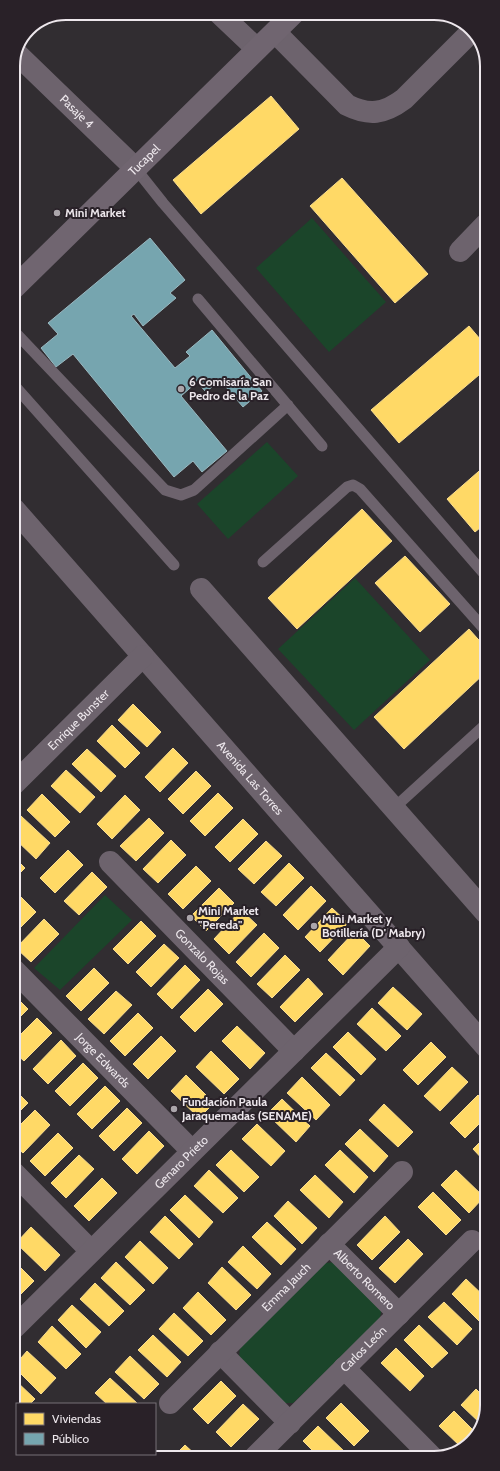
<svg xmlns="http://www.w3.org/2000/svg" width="500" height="1471" font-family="Cabin,sans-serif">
	<rect width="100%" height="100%" fill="#312d31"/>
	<path fill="#1b452a" d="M 312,218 L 386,302 L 329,352 L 256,268 Z
		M 267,442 L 298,476 L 228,539 L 197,504 Z
		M 355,578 L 430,660 L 354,730 L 278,649 Z
		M 105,895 L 132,920 L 60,990 L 34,968 Z
		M 338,1262 L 382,1309 L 379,1321 L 293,1403 L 280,1403 L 239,1360 L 240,1345 L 325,1263 Z"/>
	<path fill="#ffd966" stroke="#fadd8e" d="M 271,96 L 299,129 L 201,214 L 173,180 Z
		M 342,178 L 428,274 L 395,303 L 310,206 Z
		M 469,326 L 486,346 L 486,369 L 399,443 L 371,410 Z
		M 486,465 L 486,523 L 475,532 L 447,499 Z
		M 362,509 L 392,541 L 297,629 L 268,598 Z
		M 405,556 L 450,604 L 420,632 L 375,583 Z
		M 469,629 L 486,648 L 486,672 L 404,749 L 374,717 Z
		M 133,704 L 161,732 L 147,747 L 118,720 Z
		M 112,725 L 140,753 L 125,768 L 97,741 Z
		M 173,748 L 188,763 L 160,792 L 145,777 Z
		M 87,749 L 116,776 L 101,792 L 72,764 Z
		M 66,770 L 95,797 L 80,813 L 51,786 Z
		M 196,771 L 211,786 L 183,814 L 168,799 Z
		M 218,793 L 233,808 L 205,836 L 190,821 Z
		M 42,794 L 70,822 L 55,837 L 27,810 Z
		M 125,795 L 140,810 L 112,839 L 97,824 Z
		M 21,816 L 50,843 L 36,859 L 14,838 L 14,823 Z
		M 149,818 L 164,833 L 136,861 L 120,846 Z
		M 243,819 L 258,834 L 230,862 L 215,847 Z
		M 171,840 L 186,855 L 158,883 L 143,869 Z
		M 266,841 L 282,856 L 254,884 L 238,869 Z
		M 68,850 L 83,865 L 55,893 L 40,878 Z
		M 14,857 L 25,868 L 14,879 Z
		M 289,863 L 304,878 L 276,906 L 261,892 Z
		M 196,866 L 211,881 L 183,909 L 168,894 Z
		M 92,872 L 107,887 L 79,915 L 64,901 Z
		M 311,886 L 326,901 L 298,930 L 283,915 Z
		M 219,888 L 234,903 L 206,931 L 191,916 Z
		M 21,897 L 36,912 L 14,934 L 14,904 Z
		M 332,908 L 348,923 L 320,952 L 305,937 Z
		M 241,910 L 257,925 L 229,954 L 214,939 Z
		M 44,919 L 59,934 L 31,962 L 16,948 Z
		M 141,921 L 156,936 L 128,964 L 113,949 Z
		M 355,931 L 370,946 L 343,975 L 328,960 Z
		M 264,933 L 279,948 L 251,977 L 236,962 Z
		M 164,944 L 179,958 L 151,987 L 136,972 Z
		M 285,955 L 300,970 L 272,998 L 257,984 Z
		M 185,965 L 200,980 L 172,1009 L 157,994 Z
		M 94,968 L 109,983 L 81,1011 L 66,996 Z
		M 308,978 L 323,994 L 295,1022 L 280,1007 Z
		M 393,987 L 422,1014 L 407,1030 L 378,1003 Z
		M 208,989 L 223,1004 L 195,1032 L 180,1017 Z
		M 116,991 L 132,1005 L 104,1034 L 88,1019 Z
		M 14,995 L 28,1009 L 14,1023 Z
		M 372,1008 L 401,1036 L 386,1051 L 357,1024 Z
		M 138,1013 L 153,1028 L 125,1056 L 110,1041 Z
		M 37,1018 L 52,1033 L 24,1061 L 14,1052 L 14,1041 Z
		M 237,1026 L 265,1053 L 250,1069 L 222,1041 Z
		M 348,1032 L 376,1059 L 361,1075 L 333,1047 Z
		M 161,1036 L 176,1051 L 148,1079 L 133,1064 Z
		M 61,1040 L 76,1056 L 48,1084 L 33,1069 Z
		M 431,1042 L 446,1057 L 418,1085 L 403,1070 Z
		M 211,1051 L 239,1079 L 224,1094 L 196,1067 Z
		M 326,1053 L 355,1080 L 340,1096 L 311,1068 Z
		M 83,1063 L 98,1078 L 70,1106 L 55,1091 Z
		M 452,1067 L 468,1082 L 440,1111 L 424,1096 Z
		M 186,1075 L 214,1103 L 199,1118 L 171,1091 Z
		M 302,1077 L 330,1105 L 316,1120 L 287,1093 Z
		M 105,1086 L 120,1101 L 92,1129 L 77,1114 Z
		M 14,1089 L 28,1103 L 14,1117 Z
		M 478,1095 L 487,1103 L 487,1116 L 465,1138 L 450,1123 Z
		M 282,1099 L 310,1126 L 296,1142 L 267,1114 Z
		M 384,1104 L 413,1132 L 398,1147 L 369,1120 Z
		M 127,1108 L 142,1123 L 114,1151 L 99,1136 Z
		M 35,1110 L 50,1125 L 23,1153 L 14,1145 L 14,1131 Z
		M 257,1124 L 285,1151 L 271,1166 L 242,1139 Z
		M 360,1129 L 388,1156 L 374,1172 L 345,1144 Z
		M 149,1131 L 164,1146 L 137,1174 L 122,1159 Z
		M 58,1133 L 73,1148 L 45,1176 L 30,1161 Z
		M 487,1135 L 487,1164 L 473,1149 Z
		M 231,1150 L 259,1177 L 244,1192 L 216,1165 Z
		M 340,1150 L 368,1177 L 354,1193 L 325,1165 Z
		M 79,1155 L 94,1169 L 66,1198 L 51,1183 Z
		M 209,1170 L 238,1198 L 223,1213 L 194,1186 Z
		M 456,1170 L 484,1197 L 469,1213 L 441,1185 Z
		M 315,1175 L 343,1202 L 329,1218 L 300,1190 Z
		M 102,1178 L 117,1193 L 89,1221 L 74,1206 Z
		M 433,1192 L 461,1220 L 446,1235 L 418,1207 Z
		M 185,1195 L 213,1222 L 199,1238 L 170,1210 Z
		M 288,1201 L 317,1228 L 302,1244 L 274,1216 Z
		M 165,1216 L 193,1244 L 179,1259 L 150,1232 Z
		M 385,1216 L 400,1232 L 372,1260 L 357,1245 Z
		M 267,1222 L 296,1249 L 281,1265 L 252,1237 Z
		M 31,1227 L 60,1255 L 45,1271 L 16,1243 Z
		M 408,1239 L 423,1254 L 395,1283 L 379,1268 Z
		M 140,1241 L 168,1268 L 153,1284 L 125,1257 Z
		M 243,1246 L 271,1274 L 257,1289 L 228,1262 Z
		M 15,1262 L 34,1281 L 19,1296 L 15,1292 Z
		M 116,1262 L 145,1290 L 130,1305 L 101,1278 Z
		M 222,1267 L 251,1295 L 236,1310 L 208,1283 Z
		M 466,1279 L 487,1299 L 487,1315 L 480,1322 L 452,1294 Z
		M 95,1283 L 124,1311 L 109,1326 L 80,1299 Z
		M 198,1292 L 226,1320 L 211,1335 L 183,1308 Z
		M 444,1302 L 472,1329 L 457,1345 L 428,1317 Z
		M 72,1305 L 101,1332 L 86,1348 L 58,1320 Z
		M 174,1313 L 203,1341 L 188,1356 L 159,1329 Z
		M 419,1325 L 448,1353 L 432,1368 L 404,1340 Z
		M 52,1326 L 81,1354 L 66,1369 L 38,1342 Z
		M 153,1335 L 181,1362 L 167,1377 L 138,1350 Z
		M 396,1348 L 424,1376 L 410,1391 L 381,1363 Z
		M 27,1351 L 56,1378 L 41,1394 L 15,1368 L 15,1365 Z
		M 130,1356 L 159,1384 L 144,1399 L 115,1372 Z
		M 110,1378 L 138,1404 L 107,1404 L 95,1393 Z
		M 15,1380 L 35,1399 L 30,1404 L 17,1404 L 17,1412 L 15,1410 Z
		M 221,1381 L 236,1396 L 208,1424 L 193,1409 Z
		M 476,1389 L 487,1400 L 487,1405 L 481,1424 L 461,1405 Z
		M 341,1403 L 369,1431 L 354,1446 L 326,1418 Z
		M 243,1404 L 259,1419 L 231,1447 L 216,1432 Z
		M 454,1411 L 477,1434 L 476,1437 L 461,1447 L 439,1426 Z
		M 318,1426 L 346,1453 L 343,1457 L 319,1457 L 303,1441 Z
		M 185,1445 L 198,1457 L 173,1457 Z
		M 65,1454 L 89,1454 L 86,1458 L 69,1458 Z"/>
	<path fill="#76a5af" stroke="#9ab9c1" d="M 150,238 L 185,280 L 170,293 L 176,298 L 143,326 L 134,314 L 131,316 L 175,368 L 190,356 L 186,352 L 212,330 L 262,391 L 243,407 L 220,380 L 206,392 L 197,382 L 181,396 L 227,451 L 202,472 L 193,461 L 174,477 L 73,354 L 56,367 L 41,348 L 58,334 L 48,323 Z"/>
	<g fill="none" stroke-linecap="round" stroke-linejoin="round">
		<path stroke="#6d636d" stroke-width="11" d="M 136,169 L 163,203 L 486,576
			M 198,299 L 322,446
			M 13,330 L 165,490 L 181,495 L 194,490 L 288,405
			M 13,384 L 174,565
			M 263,562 L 347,487 L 353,485 L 360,489 L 486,631
			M 394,808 L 486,724"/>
		<g stroke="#6d636d" stroke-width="22">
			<path d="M 219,13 L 257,49"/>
			<path d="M 275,32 L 347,105 C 369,116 384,114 404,99 L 472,31"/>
			<path id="s1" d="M 17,54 L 136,169"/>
			<path d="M 460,251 L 485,225"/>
			<path id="s2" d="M 14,509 L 487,1048"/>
			<path d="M 201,589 L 486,913"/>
			<path id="s3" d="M 14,784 L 143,656"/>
			<path id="s4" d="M 110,862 L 294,1051"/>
			<path id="s5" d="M 14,970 L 192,1151"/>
			<path d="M 14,1173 L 91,1251"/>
			<path id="s6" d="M 329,1244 L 399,1314"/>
			<path id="s7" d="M 15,1327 L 399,947"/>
			<path d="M 220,1352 L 290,1423"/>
			<path d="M 344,1368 L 431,1456"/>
			<path id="s8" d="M 170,1403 L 402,1172"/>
			<path id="s9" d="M 255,1457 L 472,1241"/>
		</g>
		<path stroke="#706570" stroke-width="22" id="s10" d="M 13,289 L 294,13"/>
	</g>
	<g fill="#aba6ab" stroke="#292128" stroke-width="1.5">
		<circle cx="57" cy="213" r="4"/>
		<circle cx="181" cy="389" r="4"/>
		<circle cx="190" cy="918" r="4"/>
		<circle cx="314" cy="926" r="4"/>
		<circle cx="174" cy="1109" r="4"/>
	</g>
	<g text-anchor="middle" stroke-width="4" stroke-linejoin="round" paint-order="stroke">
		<g font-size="12" fill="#ede7ec" stroke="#292128">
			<text dy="4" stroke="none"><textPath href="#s1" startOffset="83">Pasaje 4</textPath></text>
			<text dy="4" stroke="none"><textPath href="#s10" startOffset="184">Tucapel</textPath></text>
			<text dy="4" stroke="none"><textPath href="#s3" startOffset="91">Enrique Bunster</textPath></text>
			<text dy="4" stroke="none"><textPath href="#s2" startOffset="358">Avenida Las Torres</textPath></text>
			<text dy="4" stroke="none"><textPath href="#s4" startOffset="132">Gonzalo Rojas</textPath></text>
			<text dy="4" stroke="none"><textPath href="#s5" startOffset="127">Jorge Edwards</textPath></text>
			<text dy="4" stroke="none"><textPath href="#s7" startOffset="234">Genaro Prieto</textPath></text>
			<text dy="4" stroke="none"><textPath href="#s6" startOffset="50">Alberto Romero</textPath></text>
			<text dy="4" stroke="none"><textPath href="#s8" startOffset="164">Emma Jauch</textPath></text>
			<text dy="4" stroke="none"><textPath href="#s9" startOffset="153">Carlos León</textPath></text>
		</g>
		<g font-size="12" font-weight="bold" fill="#ede7ec" stroke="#292128" text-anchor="start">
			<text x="65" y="217">Mini Market</text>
			<text x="189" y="386">6 Comisaría San<tspan x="189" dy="14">Pedro de la Paz</tspan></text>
			<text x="198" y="915">Mini Market<tspan x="198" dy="14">"Pereda"</tspan></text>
			<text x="322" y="923">Mini Market y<tspan x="322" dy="14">Botillería (D' Mabry)</tspan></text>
			<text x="182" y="1106">Fundación Paula<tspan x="182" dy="14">Jaraquemadas (SENAME)</tspan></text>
		</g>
	</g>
	<path d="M0 0H500V1471H0ZM66 20H434A46 46 0 0 1 480 66V1405A46 46 0 0 1 434 1451H66A46 46 0 0 1 20 1405V66A46 46 0 0 1 66 20Z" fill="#292128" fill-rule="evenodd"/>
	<path fill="none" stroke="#ede7ec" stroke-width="2" d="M66 20H434A46 46 0 0 1 480 66V1405A46 46 0 0 1 434 1451H66A46 46 0 0 1 20 1405V66A46 46 0 0 1 66 20Z"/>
	<rect x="16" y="1403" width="140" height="52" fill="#292128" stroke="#777076"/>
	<rect x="24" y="1413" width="20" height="12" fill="#ffd966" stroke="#777076"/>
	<text x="52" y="1423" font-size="12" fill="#ede7ec">Viviendas</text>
	<rect x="24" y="1433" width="20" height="12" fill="#76a5af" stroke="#777076"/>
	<text x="52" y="1443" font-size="12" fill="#ede7ec">Público</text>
</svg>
